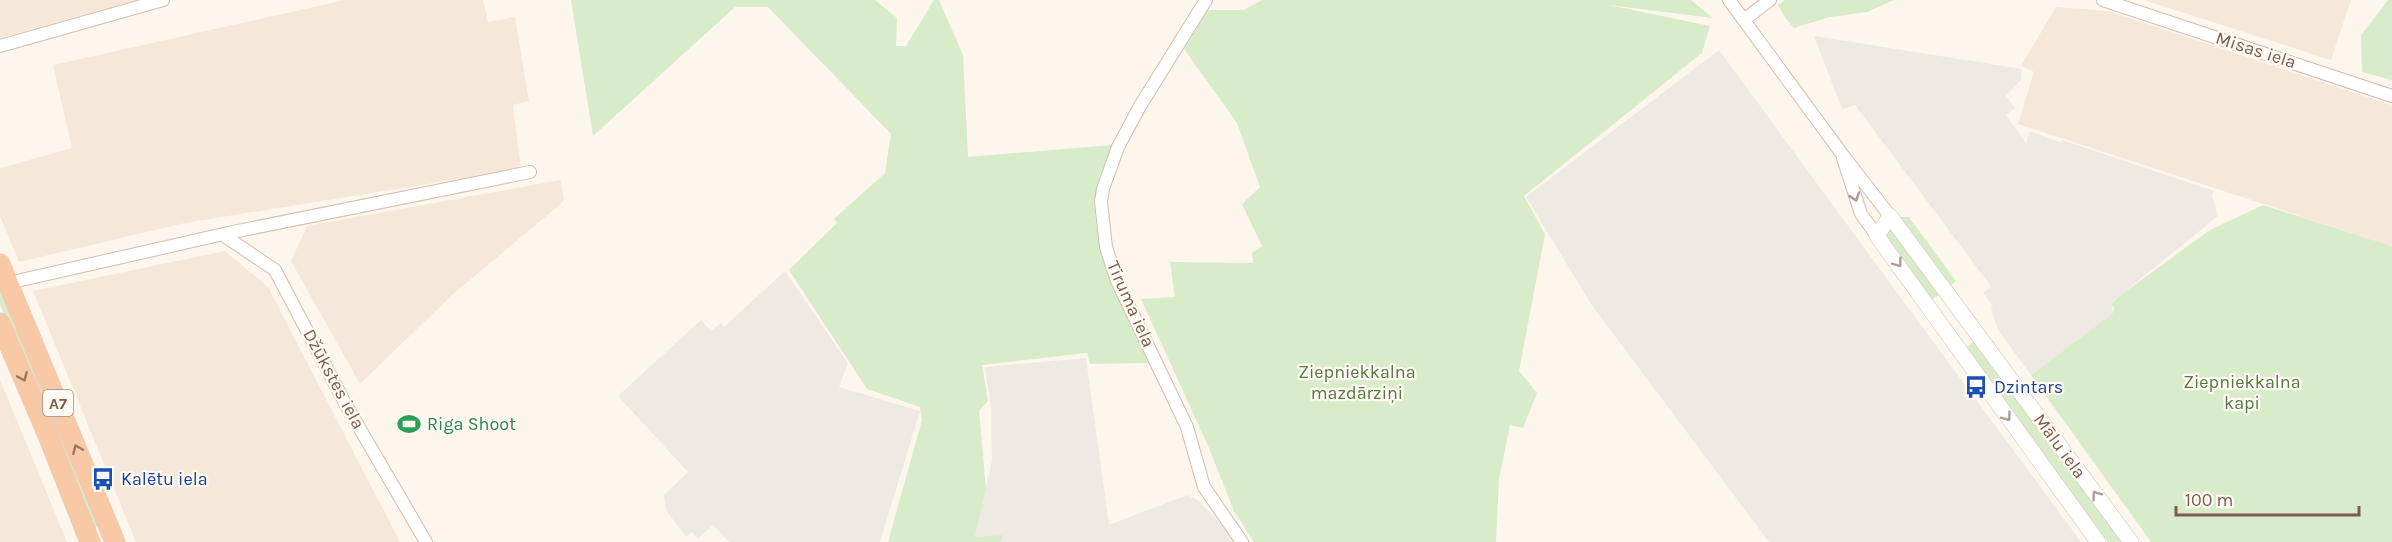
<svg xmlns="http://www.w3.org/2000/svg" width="2392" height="542" font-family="Karla,sans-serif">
	<rect width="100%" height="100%" fill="#fdf6ec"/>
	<path fill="#f5e8da" d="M 0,0 L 137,0 L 0,38 Z
		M 345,0 L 483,0 L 488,22 L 515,17 L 529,101 L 513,105 L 521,169 L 185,223 L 19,262 L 0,216 L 0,168 L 72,148 L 53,65 Z
		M 2144,0 L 2351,0 L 2331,60 Z
		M 2056,7 L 2108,11 L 2392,105 L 2392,246 L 2018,124 L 2034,72 L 2021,66 Z
		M 561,180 L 564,201 L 451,296 L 360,384 L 291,261 L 307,226 Z
		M 225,251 L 268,287 L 400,542 L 136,542 L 33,291 Z
		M 0,380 L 3,387 L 67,542 L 0,542 Z"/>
	<path fill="#efe9e4" d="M 1814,36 L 2022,69 L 2021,80 L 2006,96 L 2015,108 L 2006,115 L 2026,143 L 2030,131 L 2061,143 L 2062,140 L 2214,191 L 2212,196 L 2218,216 L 2111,303 L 2113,313 L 2031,375 L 1998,330 L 1991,308 L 1993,306 L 1983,293 L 1991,287 L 1990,285 L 1855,105 L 1842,109 Z
		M 1719,50 L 1912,313 L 2081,542 L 1769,542 L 1591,304 L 1526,197 Z
		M 785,271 L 848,363 L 839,387 L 920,411 L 880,542 L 729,542 L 713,525 L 698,539 L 692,532 L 686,537 L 666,510 L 664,495 L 688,472 L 618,396 L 701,320 L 711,331 L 721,323 L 724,327 Z
		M 1086,358 L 1109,525 L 1187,495 L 1198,500 L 1221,524 L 1233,542 L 1000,542 L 1002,536 L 975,537 L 992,460 L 991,408 L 985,367 Z"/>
	<path fill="#d8ecc9" d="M 571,0 L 875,0 L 897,18 L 896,46 L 906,46 L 934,0 L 939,0 L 963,55 L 968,157 L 1113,145 C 1107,160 1097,178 1096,193 C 1089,250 1127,314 1152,363 L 1090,364 L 1087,353 L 982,365 L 988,401 L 979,411 L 986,489 L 975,537 L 1003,535 L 1000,542 L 888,542 L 922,420 L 920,407 L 867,389 L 789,270 L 837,223 L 834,219 L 885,173 L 891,134 L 768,7 L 735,7 L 593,136 Z
		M 1262,0 L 1691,0 L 1713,18 L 1609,5 L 1710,26 L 1702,53 L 1524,196 L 1545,234 L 1519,371 L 1537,393 L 1523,428 L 1510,425 L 1499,479 L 1496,542 L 1254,542 L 1234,511 L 1209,448 L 1141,299 L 1175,297 L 1170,262 L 1253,263 L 1252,253 L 1262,246 L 1242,204 L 1260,187 L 1237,123 L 1184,49 L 1208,10 L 1244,10 Z
		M 1785,0 L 1894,0 L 1867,12 L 1830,17 L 1794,28 L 1786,19 L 1778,5 Z
		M 2388,0 L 2392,0 L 2392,80 L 2362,72 L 2361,35 Z
		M 2263,205 L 2392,246 L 2392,542 L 2151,542 L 2031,375 L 2113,313 L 2114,307 L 2111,304 L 2122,294 L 2210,230 Z
		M 1901,217 L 1909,217 L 1956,281 L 1950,286 L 1900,219 Z
		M 1888,230 L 1891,230 L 1940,294 L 1930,301 L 1886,240 Z
		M 0,284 L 99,526 L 92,529 L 0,305 Z
		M 1974,341 L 2122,542 L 2108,542 L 1966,348 Z"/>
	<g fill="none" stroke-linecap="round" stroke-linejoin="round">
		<g stroke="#d1beb0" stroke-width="14">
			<path id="minor" d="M 1206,0 L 1140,106 L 1118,147 L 1103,189 L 1101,202 L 1106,247 L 1117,281 L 1187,427 L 1204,487 L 1242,542
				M 1729,0 L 1842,154 L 1890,216
				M 2103,0 L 2392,96
				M 1745,19 L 1770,0
				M 0,46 L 163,0
				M 1843,158 L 1861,214 L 1877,236
				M 223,235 L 275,270 L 346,405 L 426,542
				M 8,283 L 228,233 L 530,172"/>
		</g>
		<g stroke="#d1beb0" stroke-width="16">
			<path id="tertiary" d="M 2098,542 L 1877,236 L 1890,216 L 2131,542"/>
		</g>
		<g stroke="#dad1cd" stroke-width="21">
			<path id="trunk" d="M 0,264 L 115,542
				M 0,323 L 47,433 L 90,542"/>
		</g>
		<use href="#minor" stroke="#fff" stroke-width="12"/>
		<use href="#tertiary" stroke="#fff" stroke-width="15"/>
		<use href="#trunk" stroke="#f9c8a4" stroke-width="20"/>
	</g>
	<defs><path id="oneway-chevron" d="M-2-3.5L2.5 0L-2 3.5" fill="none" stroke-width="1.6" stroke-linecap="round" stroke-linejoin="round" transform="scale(1.5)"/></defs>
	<g stroke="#af9d94">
		<use href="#oneway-chevron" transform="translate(1855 197) rotate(71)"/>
		<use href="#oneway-chevron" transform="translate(1898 263) rotate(54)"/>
		<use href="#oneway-chevron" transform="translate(2007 417) rotate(54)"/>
		<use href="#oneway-chevron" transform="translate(2096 495) rotate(-126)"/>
	</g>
	<g stroke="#9a7763">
		<use href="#oneway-chevron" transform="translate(23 377) rotate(67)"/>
		<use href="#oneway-chevron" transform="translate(77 449) rotate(-113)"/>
	</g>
	<defs>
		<g id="bus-bare" transform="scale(1.8)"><path d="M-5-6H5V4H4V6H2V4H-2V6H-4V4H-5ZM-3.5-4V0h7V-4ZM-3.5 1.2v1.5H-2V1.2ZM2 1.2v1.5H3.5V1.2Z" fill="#1a4fb4" stroke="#fffaf3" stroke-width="2.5" paint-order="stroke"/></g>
		<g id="stadium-bare" transform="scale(1.8)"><path d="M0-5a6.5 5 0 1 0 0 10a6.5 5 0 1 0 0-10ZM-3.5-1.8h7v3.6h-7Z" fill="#2e9e5b" stroke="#fffaf3" stroke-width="2.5" paint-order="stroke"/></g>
	</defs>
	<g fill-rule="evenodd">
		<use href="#bus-bare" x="1976" y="387"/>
		<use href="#stadium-bare" x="409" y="424"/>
		<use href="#bus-bare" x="103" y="479"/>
	</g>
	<g text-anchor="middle" stroke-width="4.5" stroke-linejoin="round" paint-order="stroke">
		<rect fill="#fffaf3" stroke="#a28b7f" stroke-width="1.5" x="43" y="390" width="30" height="26" rx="4.5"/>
		<g font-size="16" font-weight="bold" fill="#7a5c4d">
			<text x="58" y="409">A7</text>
		</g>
		<g font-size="18" fill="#7a5c4d" stroke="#fffaf3">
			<text transform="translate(2256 50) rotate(18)" y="6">Misas iela</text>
			<text transform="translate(1131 304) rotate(66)" y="6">Tīruma iela</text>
			<text transform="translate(334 379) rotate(62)" y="6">Džūkstes iela</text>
			<text transform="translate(2060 446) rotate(54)" y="6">Mālu iela</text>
		</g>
		<g font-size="18" fill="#537a41" stroke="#fffaf3">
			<text x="1357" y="378">Ziepniekkalna<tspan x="1357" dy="21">mazdārziņi</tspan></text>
			<text x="2242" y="388">Ziepniekkalna<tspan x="2242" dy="21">kapi</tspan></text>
		</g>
		<g font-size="18" fill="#164399" stroke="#fffaf3" text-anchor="start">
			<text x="1994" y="393">Dzintars</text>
			<text x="121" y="485">Kalētu iela</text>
		</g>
		<g font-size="18" fill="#27864d" stroke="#fffaf3" text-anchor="start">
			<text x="427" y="430">Riga Shoot</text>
		</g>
	</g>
	<path d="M2176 506v9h183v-9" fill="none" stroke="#7a5c4d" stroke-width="3"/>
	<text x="2185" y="506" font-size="18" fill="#7a5c4d" stroke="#fffaf3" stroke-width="4.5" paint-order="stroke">100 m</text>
</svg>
